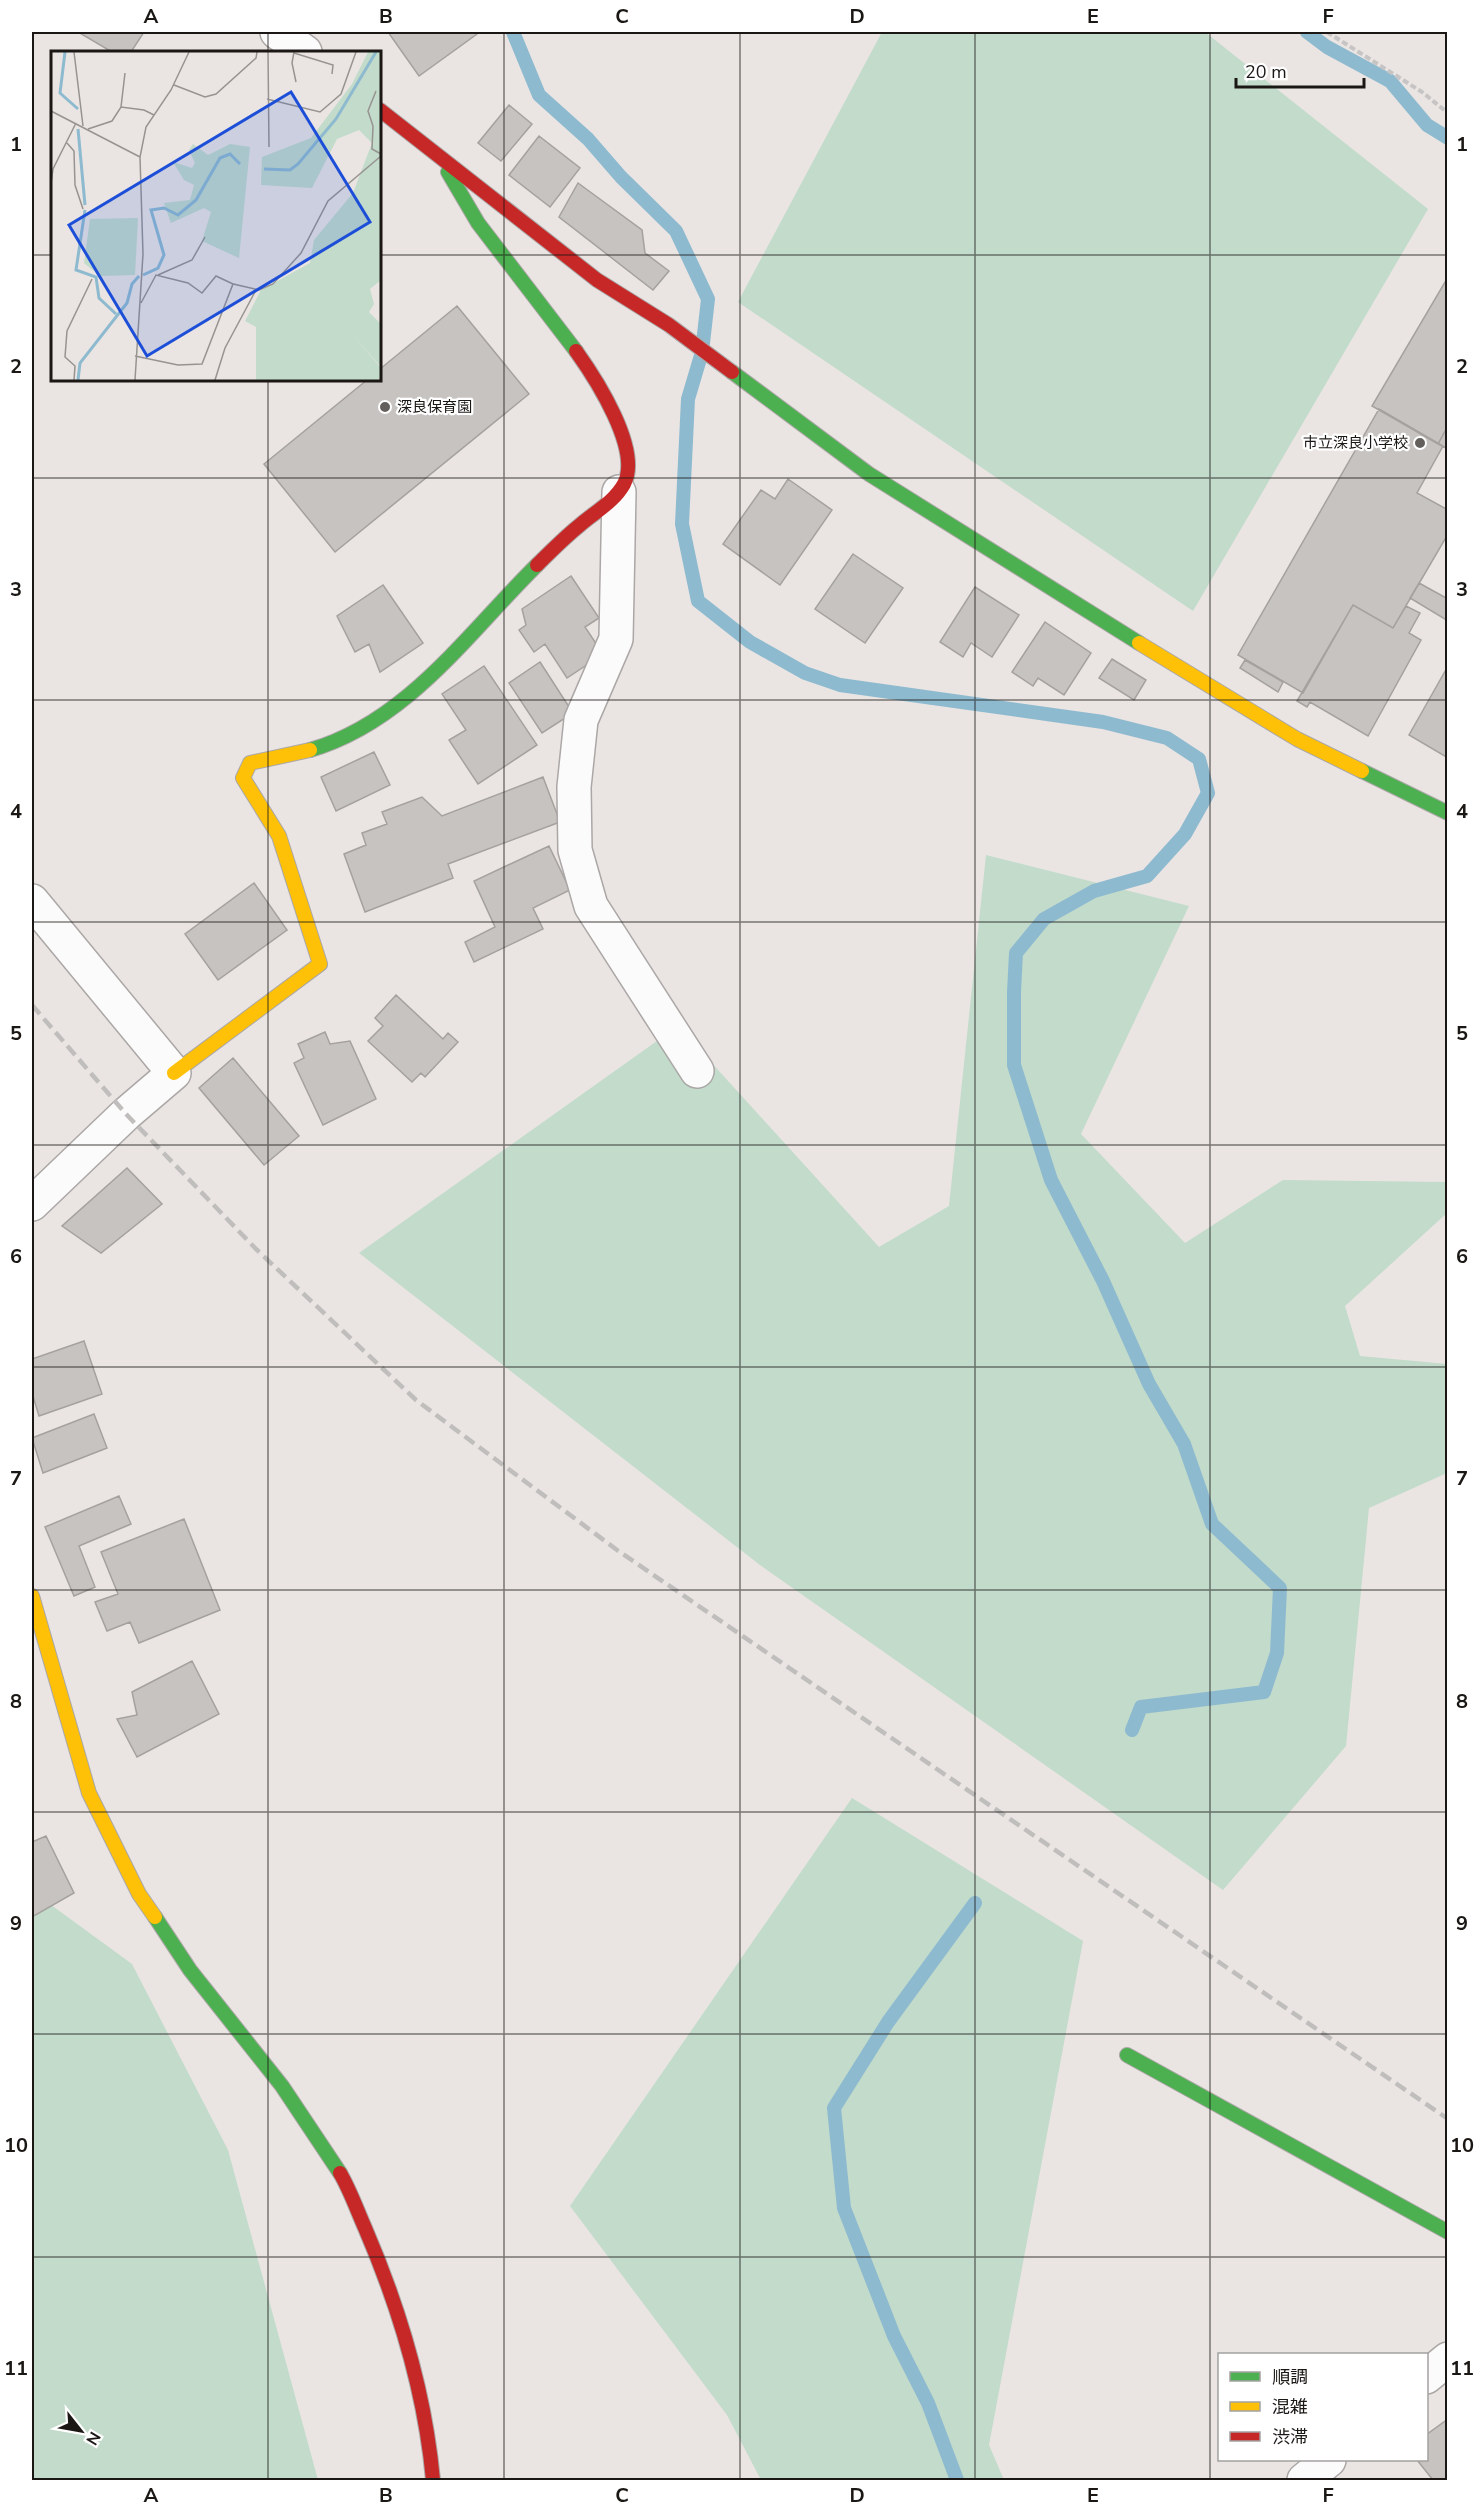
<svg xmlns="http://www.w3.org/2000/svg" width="1479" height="2512" font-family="'Nunito Sans','Noto Sans JP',sans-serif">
	<rect width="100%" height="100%" fill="#eae5e2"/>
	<path fill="#c2dbca" d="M 882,32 L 1205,32 L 1428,209 L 1193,611 L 738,302 Z
		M 986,855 L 1189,906 L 1081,1134 L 1185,1243 L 1283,1180 L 1447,1182 L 1447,1213 L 1345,1306 L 1360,1356 L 1447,1364 L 1447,1473 L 1369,1508 L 1346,1746 L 1223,1890 L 760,1565 L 359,1253 L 678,1026 L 879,1247 L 949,1206 Z
		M 852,1798 L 1083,1941 L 989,2445 L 1004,2480 L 761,2480 L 727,2415 L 570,2206 Z
		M 32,1891 L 132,1964 L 228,2150 L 318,2480 L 32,2480 Z"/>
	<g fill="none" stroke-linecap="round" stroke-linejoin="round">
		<path stroke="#8ebad0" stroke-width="14" d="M 513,32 L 539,95 L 588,139 L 621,177 L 676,231 L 708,299 L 702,352 L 688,399 L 682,524 L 698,601 L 750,642 L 805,673 L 840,685 L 1103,722 L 1167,738 L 1199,759 L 1208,793 L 1185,834 L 1147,876 L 1094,891 L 1044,919 L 1016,953 L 1014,992 L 1014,1065 L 1051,1180 L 1103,1281 L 1149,1384 L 1184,1444 L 1212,1524 L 1280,1588 L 1277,1653 L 1264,1692 L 1141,1707 L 1132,1730
			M 1307,32 L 1327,47 L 1390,81 L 1427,125 L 1448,138
			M 957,2480 L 928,2403 L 894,2336 L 844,2208 L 834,2108 L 888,2022 L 975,1903"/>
	</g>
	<path fill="#c7c3c1" stroke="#a4a19e" stroke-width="1.5" d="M 78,32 L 144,32 L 131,52 L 112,52 Z
		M 388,32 L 476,32 L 477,34 L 419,76 Z
		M 509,105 L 532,124 L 501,161 L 478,143 Z
		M 539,136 L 580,168 L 550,207 L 509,175 Z
		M 578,183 L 642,230 L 645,253 L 669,271 L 653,290 L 559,217 Z
		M 1448,277 L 1448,426 L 1438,444 L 1372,406 Z
		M 457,306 L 529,394 L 335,552 L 264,464 L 367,380 L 380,380 L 380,369 Z
		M 1379,409 L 1443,446 L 1417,493 L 1448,510 L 1448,534 L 1393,628 L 1353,605 L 1303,693 L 1238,655 Z
		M 1448,426 L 1448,449 L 1438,444 Z
		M 788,479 L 832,510 L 780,585 L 723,544 L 761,490 L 775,499 Z
		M 853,554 L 903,588 L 865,643 L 815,609 Z
		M 571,576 L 599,618 L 585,627 L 603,654 L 567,678 L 545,644 L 534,652 L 519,630 L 526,625 L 522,609 Z
		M 1419,583 L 1448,599 L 1448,621 L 1410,598 Z
		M 383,585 L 423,643 L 380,672 L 369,644 L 355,652 L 337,616 Z
		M 975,587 L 1019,615 L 992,657 L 971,643 L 963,657 L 940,642 Z
		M 1353,605 L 1393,628 L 1406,606 L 1420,613 L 1409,633 L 1421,640 L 1368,736 L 1310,702 L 1307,707 L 1297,701 Z
		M 1045,622 L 1091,653 L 1064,695 L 1038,678 L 1033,686 L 1012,672 Z
		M 1112,659 L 1146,680 L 1134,700 L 1099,678 Z
		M 1245,660 L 1283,682 L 1278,692 L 1240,668 Z
		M 540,662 L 573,713 L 542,733 L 509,683 Z
		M 484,666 L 537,745 L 478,784 L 449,740 L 466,730 L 442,694 Z
		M 1448,666 L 1448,758 L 1409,735 Z
		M 374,752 L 390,785 L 336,811 L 321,777 Z
		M 543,777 L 560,822 L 448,864 L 453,878 L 365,912 L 344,854 L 366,845 L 362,833 L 387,824 L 382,812 L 422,797 L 442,816 Z
		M 549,846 L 570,890 L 533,908 L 543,929 L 474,962 L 465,942 L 495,927 L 474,881 Z
		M 254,883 L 287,930 L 218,980 L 185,934 Z
		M 396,995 L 443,1039 L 448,1033 L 458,1042 L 425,1077 L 421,1073 L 412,1082 L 368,1041 L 383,1026 L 375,1018 Z
		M 325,1032 L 330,1044 L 350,1041 L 376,1099 L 323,1125 L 294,1063 L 304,1058 L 298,1044 Z
		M 233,1058 L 299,1136 L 264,1165 L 199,1088 Z
		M 127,1168 L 162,1204 L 101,1253 L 62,1226 Z
		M 84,1341 L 102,1394 L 39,1416 L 32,1393 L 32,1359 Z
		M 94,1414 L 107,1448 L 43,1473 L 32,1438 Z
		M 119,1496 L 131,1524 L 79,1546 L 95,1587 L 74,1596 L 45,1527 Z
		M 184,1519 L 220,1610 L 139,1643 L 130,1622 L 107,1631 L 95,1602 L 118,1594 L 101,1552 Z
		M 192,1661 L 219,1714 L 137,1757 L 117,1719 L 137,1715 L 132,1692 Z
		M 46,1836 L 74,1893 L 32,1917 L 32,1842 Z
		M 1448,2419 L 1448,2480 L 1433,2480 L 1417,2460 L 1426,2460 L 1426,2435 Z"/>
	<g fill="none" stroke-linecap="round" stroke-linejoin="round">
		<g stroke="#aba7a6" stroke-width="36">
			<path id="street" d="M 277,32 L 305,52
				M 619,492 L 616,639 L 581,720 L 574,787 L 575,850 L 591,906 L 697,1071
				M 32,901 L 174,1073 L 126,1114 L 32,1204
				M 1426,2377 L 1448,2359
				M 1304,2480 L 1329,2460"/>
		</g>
		<g stroke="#aba7a6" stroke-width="16">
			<path id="fast" d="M 448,172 L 478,223 L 576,351
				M 732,372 L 869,474 L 1139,643
				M 310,750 C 407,722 468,633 537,565
				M 1362,771 L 1448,813
				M 155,1917 L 190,1970 L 282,2086 L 340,2173
				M 1127,2055 L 1448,2232"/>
		</g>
		<g stroke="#aba7a6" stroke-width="16">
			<path id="slow" d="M 1139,643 L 1297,739 L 1362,771
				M 174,1073 L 320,964 L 279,836 L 243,778 L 250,763 L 310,750
				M 32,1596 L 89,1793 L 139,1894 L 155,1917"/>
		</g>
		<g stroke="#aba7a6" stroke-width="16">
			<path id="jam" d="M 380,110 L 597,280 L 669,325 L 732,372
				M 537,565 C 551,551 565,537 580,525 C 595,512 614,502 624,484 C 642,450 596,379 576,351
				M 340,2173 C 350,2190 357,2210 365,2228 C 399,2307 425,2393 433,2480"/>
		</g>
		<path stroke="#c6c4c4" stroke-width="4" stroke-dasharray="6 3" stroke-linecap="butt" d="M 1327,32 L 1422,92 L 1448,113"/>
		<use href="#street" stroke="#fcfbfb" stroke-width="33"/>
		<use href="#fast" stroke="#4caf50" stroke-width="14"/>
		<use href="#slow" stroke="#ffc107" stroke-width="14"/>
		<use href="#jam" stroke="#c62828" stroke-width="14"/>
		<path stroke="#c0bebd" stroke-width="4.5" stroke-dasharray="12 6" stroke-linecap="butt" d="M 32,1005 L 126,1114 L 256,1249 L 416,1400 L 617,1550 L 1448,2119"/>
	</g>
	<path fill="none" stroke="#1a1714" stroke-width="1.5" stroke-opacity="0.55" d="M 268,32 L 268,52M 504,32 L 504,2480M 740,32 L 740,2480M 975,32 L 975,2480M 1210,32 L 1210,2480M 32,255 L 52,255M 380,255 L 1448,255M 268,380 L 268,2480M 32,478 L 1448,478M 32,700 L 1448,700M 32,922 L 1448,922M 32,1145 L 1448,1145M 32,1367 L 1448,1367M 32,1590 L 1448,1590M 32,1812 L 1448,1812M 32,2034 L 1448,2034M 32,2257 L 1448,2257"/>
	<g fill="#635f5c" stroke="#fff" stroke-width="2">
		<circle cx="385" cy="407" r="6"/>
		<circle cx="1420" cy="443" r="6"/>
	</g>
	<g text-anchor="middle" stroke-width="4.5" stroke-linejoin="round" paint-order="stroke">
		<g font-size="15" fill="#1a1714" stroke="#fff" text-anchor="start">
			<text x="397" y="412">深良保育園</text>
			<text x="1408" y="448" text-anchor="end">市立深良小学校</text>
		</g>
	</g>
	<g transform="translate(51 51)">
		<rect width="330" height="330" fill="#eae5e2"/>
		<path d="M 317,1 L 330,1 L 330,229 L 319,238 L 323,253 L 318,261 L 330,273 L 330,316 L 300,282 L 330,317 L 330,329 L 205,329 L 205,276 L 194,270 L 210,239 L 259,212 L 263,189 L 302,142 L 321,92 L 308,79 L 286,88 L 261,137 L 210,134 L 211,106 L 260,87 L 301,33 ZM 142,93 L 157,104 L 179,93 L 199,96 L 188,207 L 151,190 L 160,161 L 153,157 L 120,172 L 113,152 L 139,149 L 143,134 L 133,129 L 122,111 L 141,117 L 144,112 L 138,99 ZM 87,167 L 84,224 L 49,225 L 33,212 L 39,168 Z" fill="#c2dbca"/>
		<path fill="none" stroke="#8ebad0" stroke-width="3" d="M 14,1 L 9,42 L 27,58M 27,78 L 34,154M 213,118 L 239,119 L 247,113 L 285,68 L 325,1M 34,159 L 25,219 L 45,226 L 48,247 L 65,263M 92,224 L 107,217 L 113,204 L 100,159 L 113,157 L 127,164 L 145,149 L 169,107 L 179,103 L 189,113M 27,329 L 29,312 L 76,252 L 81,233 L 88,225"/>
		<path fill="none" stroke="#979390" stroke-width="1.5" d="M 23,1 L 32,75M 217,1 L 218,96M 243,1 L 241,12 L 245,31M 243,2 L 282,14 L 281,23M 123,34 L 154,46 L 165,43 L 205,7 L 206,1M 325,40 L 317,60 L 322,75 L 321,98 L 330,103M 216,48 L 269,61 L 290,43 L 305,1M 70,56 L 74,22M 0,60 L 89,106M 37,78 L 61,70 L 70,56 L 93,59 L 103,64M 16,92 L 23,100 L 24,134 L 32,158M 0,133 L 2,118 L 25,72M 107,224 L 141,209 L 154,186M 90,252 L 105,224 L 137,232 L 151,242 L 165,225 L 182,233M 84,305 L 127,314 L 151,313 L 182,233 L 208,239 L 222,233 L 250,202 L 277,150 L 330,105M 23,329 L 24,315 L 14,306 L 16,280 L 41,228M 84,329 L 92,203 L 89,106 L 95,76 L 120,39 L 138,1M 164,329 L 174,297 L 205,239"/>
		<path fill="#1d4ed8" fill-opacity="0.15" stroke="#1d4ed8" stroke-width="3" d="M 240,41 L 319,171 L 96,305 L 18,174 Z"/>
		<rect width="330" height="330" fill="none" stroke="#1a1714" stroke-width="3"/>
	</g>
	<rect width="1479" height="2512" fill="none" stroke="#ffffff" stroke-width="66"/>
	<rect x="1218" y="2353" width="210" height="108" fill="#ffffff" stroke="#a3a2a1" stroke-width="1.5"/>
	<rect x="1230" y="2372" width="30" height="9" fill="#4caf50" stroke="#a3a2a1" stroke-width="1.5"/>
	<text x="1272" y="2383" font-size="18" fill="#1a1714">順調</text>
	<rect x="1230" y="2402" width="30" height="9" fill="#ffc107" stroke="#a3a2a1" stroke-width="1.5"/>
	<text x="1272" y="2413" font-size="18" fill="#1a1714">混雑</text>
	<rect x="1230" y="2432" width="30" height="9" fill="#c62828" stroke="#a3a2a1" stroke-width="1.5"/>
	<text x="1272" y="2443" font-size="18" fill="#1a1714">渋滞</text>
	<g transform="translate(81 2431) rotate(121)" stroke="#ffffff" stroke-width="4.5" paint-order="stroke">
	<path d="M0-4.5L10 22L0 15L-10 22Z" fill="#1a1714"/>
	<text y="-9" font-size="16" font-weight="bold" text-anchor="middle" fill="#1a1714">N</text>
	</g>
	<path d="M1236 78v9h128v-9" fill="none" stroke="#1a1714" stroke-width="3"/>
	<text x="1245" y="78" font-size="18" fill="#1a1714" stroke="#ffffff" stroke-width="4.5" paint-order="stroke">20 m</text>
	<rect x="33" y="33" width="1413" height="2446" fill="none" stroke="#1a1714" stroke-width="2"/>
	<g font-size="20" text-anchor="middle" font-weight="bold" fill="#1a1714">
		<text x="151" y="23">A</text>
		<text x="386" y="23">B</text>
		<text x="622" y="23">C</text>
		<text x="857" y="23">D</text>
		<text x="1093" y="23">E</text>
		<text x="1328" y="23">F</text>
		<text x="16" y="151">1</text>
		<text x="1462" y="151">1</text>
		<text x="16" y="373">2</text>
		<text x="1462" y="373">2</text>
		<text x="16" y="596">3</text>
		<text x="1462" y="596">3</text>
		<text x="16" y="818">4</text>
		<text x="1462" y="818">4</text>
		<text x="16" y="1040">5</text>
		<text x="1462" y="1040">5</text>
		<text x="16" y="1263">6</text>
		<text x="1462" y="1263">6</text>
		<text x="16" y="1485">7</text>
		<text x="1462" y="1485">7</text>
		<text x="16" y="1708">8</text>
		<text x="1462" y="1708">8</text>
		<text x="16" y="1930">9</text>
		<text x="1462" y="1930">9</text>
		<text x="16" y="2152">10</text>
		<text x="1462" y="2152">10</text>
		<text x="16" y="2375">11</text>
		<text x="1462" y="2375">11</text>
		<text x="151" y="2502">A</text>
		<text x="386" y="2502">B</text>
		<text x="622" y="2502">C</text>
		<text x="857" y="2502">D</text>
		<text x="1093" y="2502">E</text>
		<text x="1328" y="2502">F</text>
	</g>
</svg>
